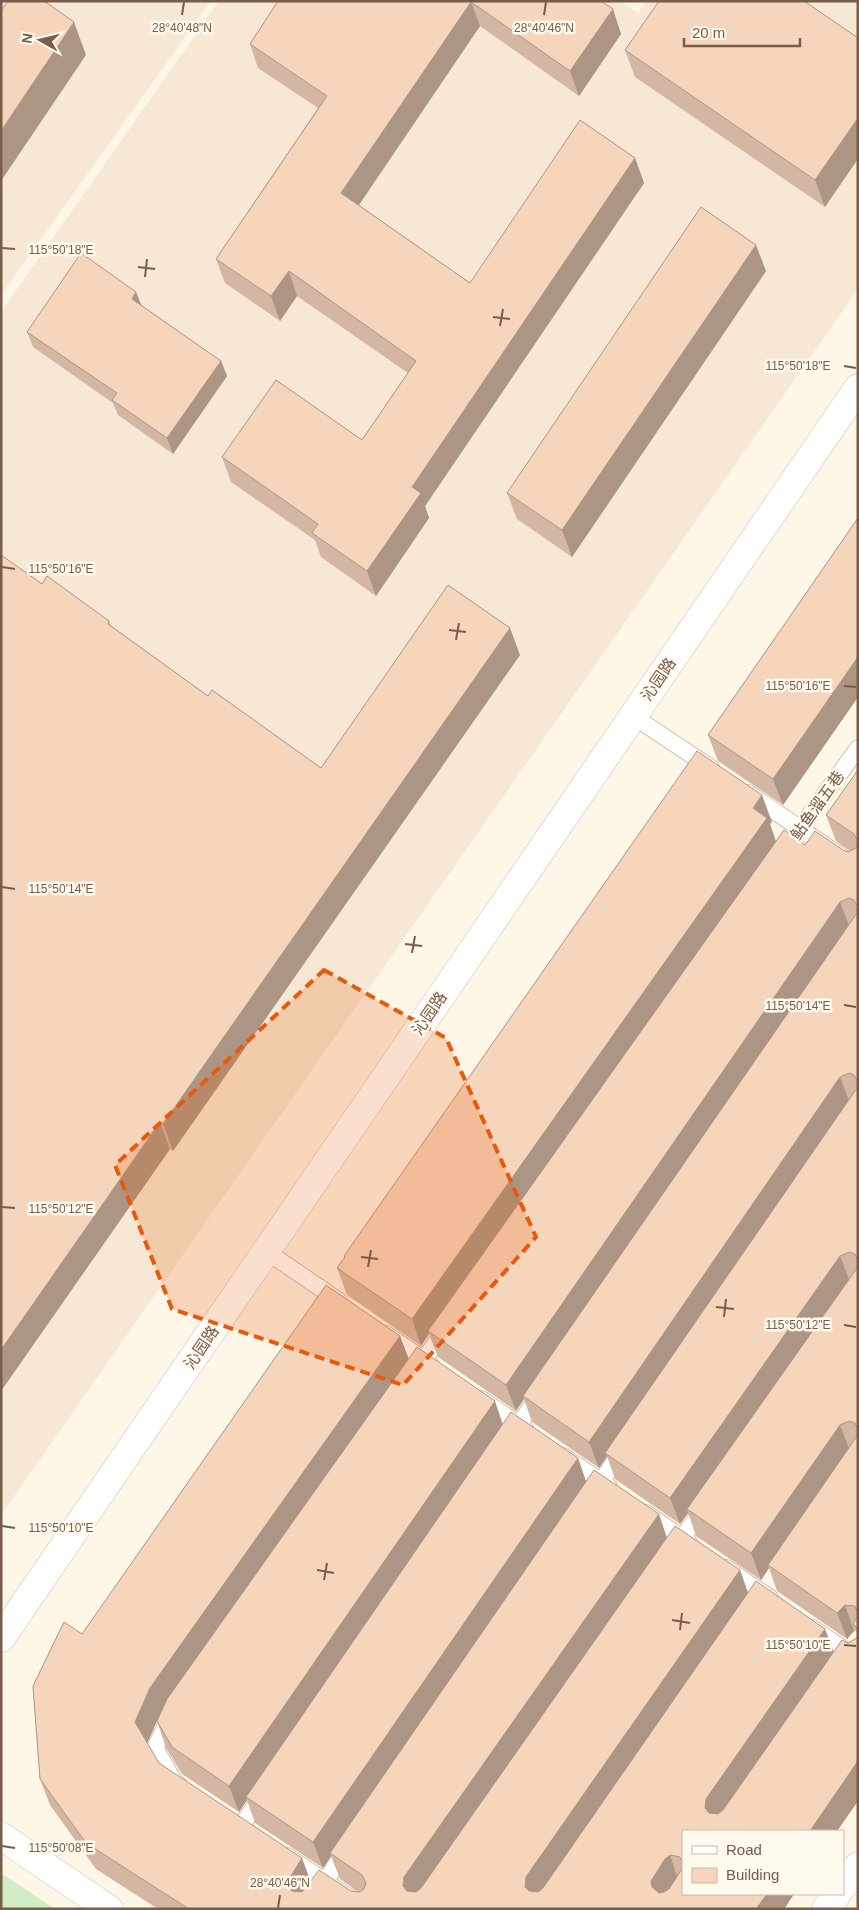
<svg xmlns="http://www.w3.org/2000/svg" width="859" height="1910" font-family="Arial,'Noto Sans SC',sans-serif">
	<rect width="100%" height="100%" fill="#fef6e7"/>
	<path fill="#f6e8d4" d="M 1,1 L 211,1 L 1,295 Z
		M 219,1 L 620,1 L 638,13 L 646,1 L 858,1 L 858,289 L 1,1515 L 1,312 Z"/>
	<path fill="#d2edc4" d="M 1,1872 L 1,1873 L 55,1909 L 1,1909 Z"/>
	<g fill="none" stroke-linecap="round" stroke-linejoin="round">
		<g stroke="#d0beab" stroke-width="18">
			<path id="lane" d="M 633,716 L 711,768
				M 748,793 L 858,868
				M 781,855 L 858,748
				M 266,1251 L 339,1301
				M 386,1334 L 430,1364
				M 416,1371 L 446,1328
				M 481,1399 L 525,1429
				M 510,1437 L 540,1394
				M 563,1456 L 609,1487
				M 592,1495 L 623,1449
				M 646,1513 L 689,1543
				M 673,1551 L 705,1506
				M 726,1568 L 770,1598
				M 812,1628 L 858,1659
				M 171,1715 L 155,1748 L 174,1781 L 179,1785
				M 241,1826 L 263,1795
				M 287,1856 L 366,1909
				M 307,1909 L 347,1848"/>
		</g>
		<g stroke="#d0beab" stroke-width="29">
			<path id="street" d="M 1,1638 L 858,388"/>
		</g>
		<g stroke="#d6c0ab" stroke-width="29">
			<path id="secondary" d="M 1,1836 L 109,1909
				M 843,1886 L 858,1866
				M 826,1909 L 837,1894"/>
		</g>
		<use href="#lane" stroke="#fff" stroke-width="16"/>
		<use href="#street" stroke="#fff" stroke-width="28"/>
		<use href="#secondary" stroke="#fff" stroke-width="28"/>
	</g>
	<path fill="#d3b7a2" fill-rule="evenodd" d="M 278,1 L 601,1 L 621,34 L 579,96 L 480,26 L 359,205 L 470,283 L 635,158 L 644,183 L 425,506 L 429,518 L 376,596 L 321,557 L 315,540 L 231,482 L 222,457 L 362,440 L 408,373 L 297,296 L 280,321 L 225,283 L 216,259 L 318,108 L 258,68 L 250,44 Z
		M 858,38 L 825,207 L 635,77 L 625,50 Z
		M 766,271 L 572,557 L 517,519 L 507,493 Z
		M 136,292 L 141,305 L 221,361 L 227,376 L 173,454 L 118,415 L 113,403 L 33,347 L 27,332 Z
		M 858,518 L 858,697 L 783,805 L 718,761 L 708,735 Z
		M 1,555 L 42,584 L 109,621 L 111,626 L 208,696 L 321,768 L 520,655 L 173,1151 L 170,1149 L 1,1391 Z
		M 858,770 L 858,1801 L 837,1831 L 683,1831 L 683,1894 L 794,1894 L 784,1909 L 158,1909 L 96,1869 L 50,1805 L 40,1779 L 82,1634 L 400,1336 L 408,1359 L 503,1424 L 578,1458 L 586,1481 L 667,1537 L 740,1570 L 748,1593 L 834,1652 L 857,1638 L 857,1634 L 856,1631 L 854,1631 L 847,1639 L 777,1591 L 769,1568 L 761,1580 L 696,1536 L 688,1513 L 680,1524 L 615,1479 L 607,1456 L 599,1468 L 532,1422 L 524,1399 L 516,1411 L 438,1357 L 429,1334 L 421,1346 L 347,1295 L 337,1268 L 345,1258 L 344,1256 L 772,822 L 770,824 L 776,841 L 843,850 L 848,852 L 850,851 L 836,841 L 826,815 ZM 157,1721 L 166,1748 L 182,1774 L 239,1812 L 247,1800 L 255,1823 L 323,1868 L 331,1856 L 340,1879 L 358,1892 L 351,1891 L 310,1881 L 159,1763 L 147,1743 Z"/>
	<path fill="#ac9584" d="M 471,2 L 480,26 L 350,218 L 341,193 Z
		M 613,9 L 621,34 L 579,96 L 570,71 Z
		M 74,22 L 86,55 L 1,181 L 1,131 Z
		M 858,118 L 858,159 L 825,207 L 815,180 Z
		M 635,158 L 644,183 L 425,506 L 429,518 L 376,596 L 367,571 L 412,487 Z
		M 756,245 L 766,271 L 572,557 L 562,530 Z
		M 289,271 L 297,296 L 280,321 L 271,296 Z
		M 136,292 L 142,307 L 132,299 Z
		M 221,361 L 227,376 L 173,454 L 167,438 Z
		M 510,628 L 520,655 L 173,1151 L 163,1124 Z
		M 858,657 L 858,697 L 783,805 L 773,779 Z
		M 762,795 L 772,822 L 770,824 L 777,845 L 428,1331 L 429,1334 L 421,1346 L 412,1319 Z
		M 840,902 L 850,928 L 523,1396 L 524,1399 L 516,1411 L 506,1385 Z
		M 840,1077 L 850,1103 L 605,1453 L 607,1456 L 599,1468 L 589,1442 Z
		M 160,1122 L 170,1149 L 1,1391 L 1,1350 Z
		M 840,1256 L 850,1282 L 687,1509 L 688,1513 L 680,1524 L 670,1498 Z
		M 400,1336 L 410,1362 L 160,1714 L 145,1748 L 135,1722 L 150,1688 Z
		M 495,1401 L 504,1428 L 246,1797 L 247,1800 L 239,1812 L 229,1786 Z
		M 840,1425 L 850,1451 L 768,1565 L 769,1568 L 761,1580 L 751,1553 Z
		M 578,1458 L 587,1485 L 330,1853 L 331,1856 L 323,1868 L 313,1842 Z
		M 659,1514 L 668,1541 L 414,1903 L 403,1886 L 404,1877 Z
		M 740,1570 L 749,1596 L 536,1903 L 525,1887 L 526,1877 Z
		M 845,1605 L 854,1631 L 847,1639 L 837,1613 Z
		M 825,1629 L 835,1655 L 716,1825 L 705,1808 L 706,1799 Z
		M 858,1761 L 858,1801 L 837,1831 L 810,1831 Z
		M 670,1855 L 679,1882 L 660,1908 L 652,1887 L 651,1881 L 665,1859 Z
		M 302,1858 L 312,1885 L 297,1908 L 289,1887 L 288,1881 Z
		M 767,1894 L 794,1894 L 784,1909 L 756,1909 Z"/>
	<path fill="#f5d5bc" stroke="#ac9584" d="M 8,1 L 44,1 L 74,22 L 1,131 L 1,11 Z
		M 278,1 L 601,1 L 613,9 L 570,71 L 471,2 L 341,193 L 470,283 L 580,120 L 635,158 L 412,487 L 421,493 L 367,571 L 312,533 L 318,524 L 222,457 L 276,380 L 362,440 L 416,361 L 289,271 L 271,296 L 216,259 L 327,96 L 250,44 Z
		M 659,1 L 804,1 L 858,38 L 858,118 L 815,180 L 625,50 Z
		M 701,207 L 756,245 L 562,530 L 507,493 Z
		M 81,253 L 136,292 L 132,299 L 221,361 L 167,438 L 112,400 L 117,393 L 27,332 Z
		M 858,518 L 858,657 L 773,779 L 708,735 Z
		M 1,555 L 42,584 L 47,576 L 109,621 L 108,624 L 208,696 L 212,690 L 321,768 L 448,585 L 510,628 L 163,1124 L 160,1122 L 1,1350 Z
		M 697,751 L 762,795 L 753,808 L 767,818 L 412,1319 L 337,1268 L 345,1257 L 344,1256 Z
		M 858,770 L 858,841 L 854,834 L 826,815 Z
		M 784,830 L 805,845 L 815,831 L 843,850 L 848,852 L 856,848 L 858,844 L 858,907 L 854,900 L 849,898 L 840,902 L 506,1385 L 428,1331 Z
		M 858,910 L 858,1082 L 854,1075 L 849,1073 L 840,1077 L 589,1442 L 523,1396 L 857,913 Z
		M 858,1085 L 858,1261 L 855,1254 L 849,1252 L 840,1256 L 670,1498 L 605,1453 L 857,1088 Z
		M 858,1264 L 858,1430 L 855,1423 L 849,1421 L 840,1425 L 751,1553 L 687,1509 L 857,1268 Z
		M 326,1285 L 400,1336 L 150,1688 L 135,1722 L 159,1763 L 302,1858 L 288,1881 L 289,1887 L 292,1891 L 302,1892 L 319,1870 L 351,1891 L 360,1892 L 364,1889 L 366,1883 L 362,1875 L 330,1853 L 594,1470 L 659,1514 L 404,1877 L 403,1886 L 407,1891 L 416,1892 L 421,1888 L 675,1526 L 740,1570 L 526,1877 L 525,1887 L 529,1891 L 538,1892 L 543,1888 L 756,1581 L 825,1629 L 706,1799 L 705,1808 L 709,1813 L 718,1814 L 723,1810 L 842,1640 L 848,1643 L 857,1638 L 858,1629 L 853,1624 L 858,1615 L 858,1761 L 810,1831 L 683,1831 L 683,1865 L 680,1857 L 670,1855 L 665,1859 L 651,1881 L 652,1887 L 659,1893 L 664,1892 L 669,1889 L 683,1867 L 683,1894 L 767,1894 L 756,1909 L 189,1909 L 86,1843 L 40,1779 L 33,1686 L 64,1622 L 82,1634 Z
		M 417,1347 L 495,1401 L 229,1786 L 172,1747 L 157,1721 L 167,1699 Z
		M 511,1412 L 578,1458 L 313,1842 L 246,1797 Z
		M 858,1433 L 858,1613 L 855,1606 L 845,1605 L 837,1613 L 768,1565 L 857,1436 Z"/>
	<path fill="#e8590c" fill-opacity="0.2" stroke="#e8590c" stroke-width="4" stroke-dasharray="10 6" stroke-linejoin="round" d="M 324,970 L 446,1038 L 536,1237 L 403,1385 L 172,1309 L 115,1165 Z"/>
	<path fill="none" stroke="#795c49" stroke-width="2" d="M 182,15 L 184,2M 544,15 L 546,2M 2,248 L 15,249M 138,267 L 155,269M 145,277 L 147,259M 493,317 L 510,319M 500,326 L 503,309M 844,366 L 856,368M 2,567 L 15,569M 449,630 L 466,632M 456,640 L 459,623M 844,686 L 856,687M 2,887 L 15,889M 405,944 L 422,946M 412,953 L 415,936M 844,1005 L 856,1007M 2,1207 L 15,1208M 361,1257 L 378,1259M 368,1267 L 371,1250M 716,1307 L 734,1309M 724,1317 L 726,1299M 844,1325 L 856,1327M 2,1526 L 15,1528M 317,1570 L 334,1573M 324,1580 L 327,1563M 672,1620 L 690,1623M 680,1630 L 682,1613M 844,1645 L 856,1646M 2,1846 L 15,1848M 278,1908 L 280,1895"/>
	<g text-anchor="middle" stroke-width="5" stroke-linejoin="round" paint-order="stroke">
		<g font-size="16" fill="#795c49" stroke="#fff9ee">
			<text transform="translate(658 679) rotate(-56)" y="6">沁园路</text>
			<text transform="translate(817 805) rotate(-55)" y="6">鲇鱼溜五巷</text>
			<text transform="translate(429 1013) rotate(-56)" y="6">沁园路</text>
			<text transform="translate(201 1347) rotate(-56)" y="6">沁园路</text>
		</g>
	</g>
	<g font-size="12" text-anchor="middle" fill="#795c49" stroke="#fff9ee" stroke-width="5" stroke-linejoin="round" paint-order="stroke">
		<text x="182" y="32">28°40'48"N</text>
		<text x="544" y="32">28°40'46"N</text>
		<text x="61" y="254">115°50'18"E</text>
		<text x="798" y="370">115°50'18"E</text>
		<text x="61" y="573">115°50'16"E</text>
		<text x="798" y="690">115°50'16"E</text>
		<text x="61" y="893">115°50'14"E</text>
		<text x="798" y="1010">115°50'14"E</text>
		<text x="61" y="1213">115°50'12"E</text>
		<text x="798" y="1329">115°50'12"E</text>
		<text x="61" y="1532">115°50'10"E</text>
		<text x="798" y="1649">115°50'10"E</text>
		<text x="61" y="1852">115°50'08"E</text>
		<text x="280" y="1887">28°40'46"N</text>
	</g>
	<rect width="859" height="1910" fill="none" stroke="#795c49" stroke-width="5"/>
	<rect x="682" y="1830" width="162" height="65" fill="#fff9ee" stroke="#c9baac"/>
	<rect x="692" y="1846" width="25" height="8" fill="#ffffff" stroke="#c9baac"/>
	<text x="726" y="1855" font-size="15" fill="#795c49">Road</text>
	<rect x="692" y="1868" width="25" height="15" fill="#f5d5bc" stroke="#c9baac"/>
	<text x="726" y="1880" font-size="15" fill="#795c49">Building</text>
	<g transform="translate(40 40) rotate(278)" stroke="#fff9ee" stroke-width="4" paint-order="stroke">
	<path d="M0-4L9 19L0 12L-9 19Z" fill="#795c49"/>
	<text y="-8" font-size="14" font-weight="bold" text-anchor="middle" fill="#795c49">N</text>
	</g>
	<path d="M684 38v8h116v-8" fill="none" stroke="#795c49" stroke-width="2.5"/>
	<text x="692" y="38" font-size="15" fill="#795c49" stroke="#fff9ee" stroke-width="4" paint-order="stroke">20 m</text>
</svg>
